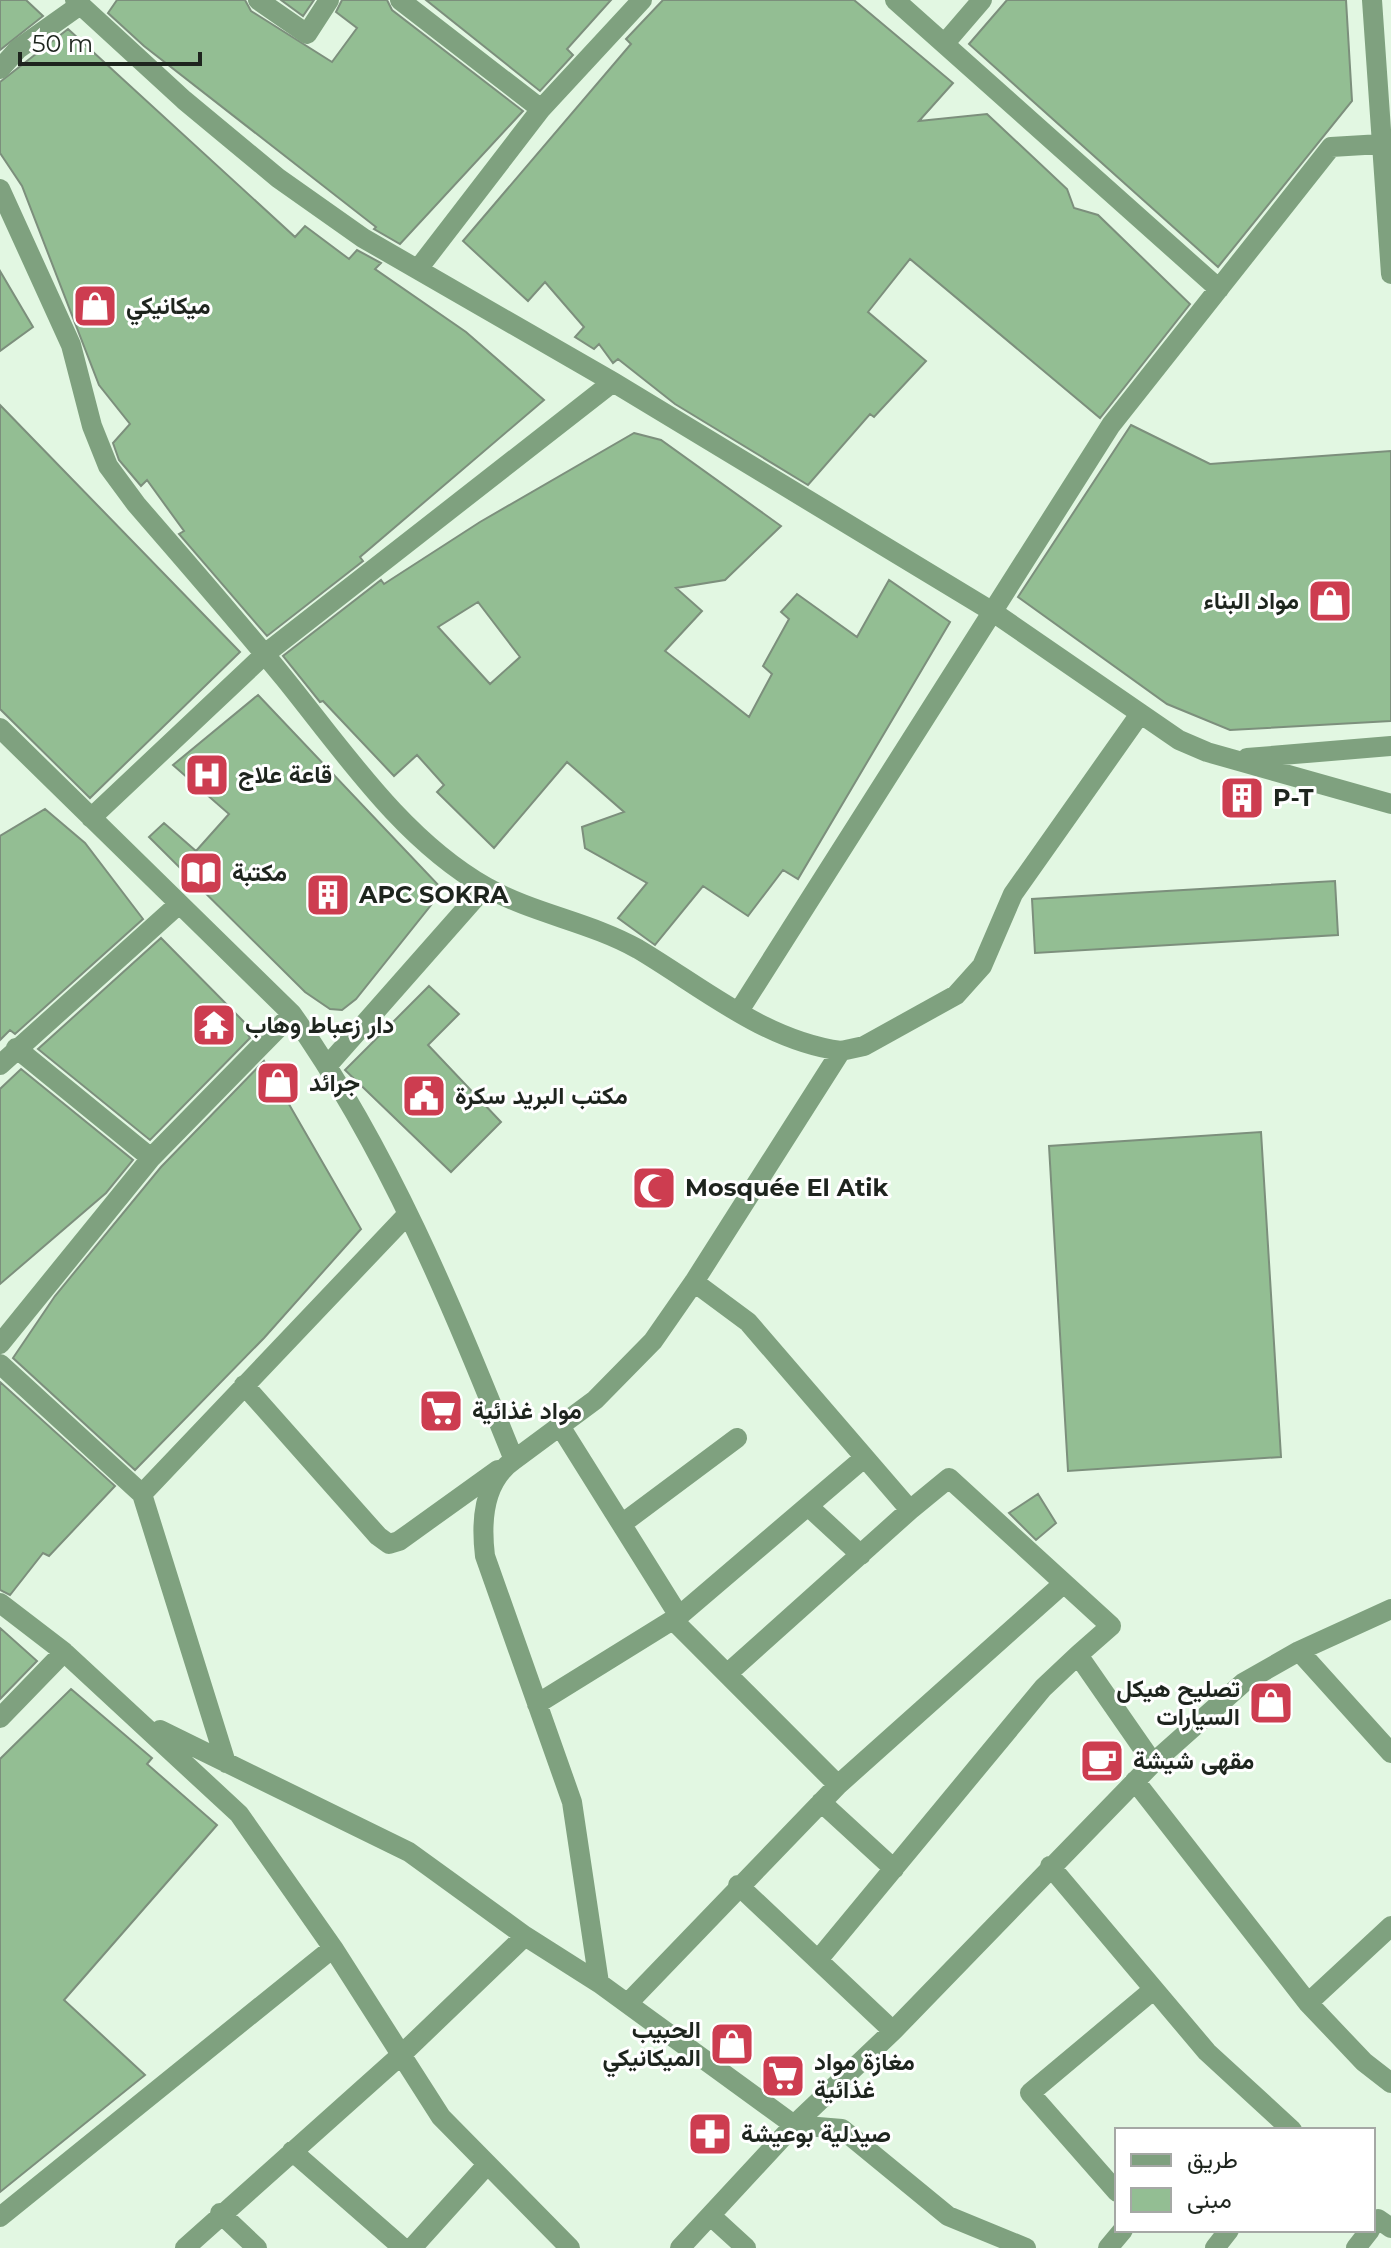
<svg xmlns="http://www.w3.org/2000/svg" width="1391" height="2248" font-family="Montserrat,Vazirmatn,sans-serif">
	<rect width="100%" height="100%" fill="#e2f7e2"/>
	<path fill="#93be93" stroke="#7c8f7c" stroke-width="2" fill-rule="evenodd" d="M 0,0 L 26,0 L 43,16 L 0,50 Z
		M 117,0 L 245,0 L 251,11 L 332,62 L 357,28 L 336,12 L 342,0 L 387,0 L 392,10 L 523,111 L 400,244 L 374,229 L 376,227 L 144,46 L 108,13 Z
		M 281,0 L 314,0 L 303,16 Z
		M 426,0 L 611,0 L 567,49 L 573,55 L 540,91 Z
		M 663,0 L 854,0 L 953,83 L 919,121 L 987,114 L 1067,189 L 1074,208 L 1098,215 L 1190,304 L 1100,418 L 910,259 L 868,312 L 926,361 L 874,417 L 870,414 L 808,485 L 675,404 L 618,359 L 613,363 L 599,344 L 594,349 L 575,337 L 584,327 L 545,282 L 528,301 L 463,241 L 631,44 L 626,39 Z
		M 1007,0 L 1346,0 L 1352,101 L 1218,267 L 969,44 Z
		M 68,29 L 295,237 L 305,226 L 349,259 L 357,250 L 381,263 L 375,269 L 466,332 L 544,400 L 360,557 L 363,561 L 267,636 L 179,534 L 184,531 L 147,480 L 141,486 L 119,460 L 113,443 L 130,424 L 99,385 L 22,186 L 0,153 L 0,82 Z
		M 0,271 L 33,327 L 0,351 Z
		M 0,405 L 240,652 L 90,798 L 0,709 Z
		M 1131,425 L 1210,464 L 1391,451 L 1391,721 L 1230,730 L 1167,704 L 1018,597 Z
		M 634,433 L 661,440 L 781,526 L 725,580 L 676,588 L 702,611 L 665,651 L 749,717 L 772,674 L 763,666 L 789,619 L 781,612 L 797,594 L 857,637 L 889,580 L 950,622 L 798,879 L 783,870 L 748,916 L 703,886 L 655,945 L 618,918 L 647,883 L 585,848 L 582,827 L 624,812 L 567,762 L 494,848 L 437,792 L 444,785 L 417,755 L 394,776 L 323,701 L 320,702 L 283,656 L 381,580 L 384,584 L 480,522 ZM 478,602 L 520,657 L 490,684 L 438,627 Z
		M 258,695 L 443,890 L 356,999 L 342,1010 L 330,1009 L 305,992 L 149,837 L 164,823 L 196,851 L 229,814 L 173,765 Z
		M 1253,787 L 1255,808 L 1231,810 L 1229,789 Z
		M 45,809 L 85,843 L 143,919 L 15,1034 L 10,1030 L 0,1040 L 0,836 Z
		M 1335,881 L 1338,935 L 1035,953 L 1032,899 Z
		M 161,938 L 248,1026 L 245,1030 L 250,1038 L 150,1140 L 38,1049 Z
		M 429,986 L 459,1014 L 428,1045 L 501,1122 L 451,1172 L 345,1070 Z
		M 264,1061 L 361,1229 L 264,1338 L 135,1470 L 13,1358 L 55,1296 L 161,1167 Z
		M 21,1069 L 133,1160 L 106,1193 L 0,1284 L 0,1089 Z
		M 1261,1132 L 1281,1457 L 1068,1471 L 1049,1146 Z
		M 0,1382 L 115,1486 L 49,1556 L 43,1553 L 10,1595 L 0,1590 Z
		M 1038,1494 L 1056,1523 L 1036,1540 L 1009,1513 Z
		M 0,1628 L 37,1661 L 0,1699 Z
		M 71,1689 L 152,1758 L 147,1764 L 217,1825 L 64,2000 L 145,2075 L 0,2192 L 0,1759 Z"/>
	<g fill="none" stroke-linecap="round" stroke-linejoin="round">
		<path stroke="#7fa17f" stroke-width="20" d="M 75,0 L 184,100 L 278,178 L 363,238 L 613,382 L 993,612 L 1179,740 L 1207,752 L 1391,804
			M 258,0 L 307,34 L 329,0
			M 400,0 L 541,109
			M 895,0 L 1219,289
			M 1372,0 L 1391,274
			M 945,43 L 982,0
			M 0,69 L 18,49 L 80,5
			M 0,189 L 71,345 L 92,426 L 108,466 L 136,504 C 186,562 237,620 285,679 C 344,752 403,840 486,887 C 534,914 590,922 638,949 C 702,987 765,1041 841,1051 L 694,1282 L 653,1341 L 595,1400 L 514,1460
			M 418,269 L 541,109 L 642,0
			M 0,728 L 292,1014 C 388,1149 452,1306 514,1460 C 483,1481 481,1523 485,1556 L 572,1802 L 599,1983 L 794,2125 L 842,2129 L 948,2216 L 1026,2248
			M 1247,758 L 1391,746
			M 91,818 L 265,654 L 613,382
			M 739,1011 L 1111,425 L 1331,147 L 1381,144
			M 16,1048 L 151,1158
			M 841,1051 L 864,1046 L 956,995 L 982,966 L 1013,894 L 1140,714
			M 0,1065 L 179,904
			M 328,1065 L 485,887
			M 694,1282 L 748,1322 L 910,1510 L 949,1478 L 1111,1626 L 1078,1655 L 1153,1763
			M 0,1344 L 151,1158 L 292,1014
			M 0,1364 L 142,1494 L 226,1763
			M 244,1385 L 378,1536 L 389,1544 L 399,1541 L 498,1470
			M 560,1426 L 679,1616
			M 142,1494 L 407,1215
			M 808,1506 L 861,1555
			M 623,1523 L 737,1438
			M 0,1603 L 64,1652 L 239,1814 L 333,1948 L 441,2117 L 570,2248
			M 673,1620 L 838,1785
			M 1299,1651 L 1391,1753
			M 727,1674 L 910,1510
			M 537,1704 L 679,1616 L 864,1458
			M 0,1718 L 64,1652
			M 160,1730 L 409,1852 L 525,1936 L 599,1983
			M 1135,1781 L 1308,2003 L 1364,2062 L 1391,2083
			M 821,1802 L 894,1869
			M 1050,1866 L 1207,2052 L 1292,2130
			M 738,1885 L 893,2031
			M 818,1960 L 1043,1688 L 1078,1655
			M 629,2002 L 838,1785 L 1064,1583
			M 1308,2003 L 1391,1926
			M 292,2151 L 403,2248
			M 1117,2192 L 1030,2093 L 1153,1990
			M 220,2213 L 257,2248
			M 711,2216 L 746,2248
			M 0,2217 L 333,1948
			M 1373,2226 L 1378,2219 L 1391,2228
			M 185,2248 L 401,2055 L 525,1936
			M 412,2248 L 486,2166
			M 680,2248 L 794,2125 L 893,2031 L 1153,1763 L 1243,1683 L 1299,1651 L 1391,1609
			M 1108,2248 L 1123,2230
			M 1215,2248 L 1229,2230
			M 1356,2248 L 1370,2230"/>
	</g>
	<defs>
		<g id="shop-square" transform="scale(2.3)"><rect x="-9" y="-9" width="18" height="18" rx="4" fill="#cd3d50" stroke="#fff"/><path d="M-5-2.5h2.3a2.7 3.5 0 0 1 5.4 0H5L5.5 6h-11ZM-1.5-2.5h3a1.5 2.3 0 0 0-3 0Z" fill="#fff"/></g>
		<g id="hospital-square" transform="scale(2.3)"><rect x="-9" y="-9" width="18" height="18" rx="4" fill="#cd3d50" stroke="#fff"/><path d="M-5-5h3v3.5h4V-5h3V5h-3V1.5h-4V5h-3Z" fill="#fff"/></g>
		<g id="building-square" transform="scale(2.3)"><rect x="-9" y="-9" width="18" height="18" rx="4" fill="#cd3d50" stroke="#fff"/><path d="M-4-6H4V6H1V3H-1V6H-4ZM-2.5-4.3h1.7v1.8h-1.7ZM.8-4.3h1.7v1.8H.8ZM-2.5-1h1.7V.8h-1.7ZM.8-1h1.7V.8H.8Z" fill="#fff"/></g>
		<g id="library-square" transform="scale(2.3)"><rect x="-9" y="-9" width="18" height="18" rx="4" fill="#cd3d50" stroke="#fff"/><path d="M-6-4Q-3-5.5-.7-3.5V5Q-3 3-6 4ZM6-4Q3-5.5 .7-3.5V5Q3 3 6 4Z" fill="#fff"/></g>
		<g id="temple-square" transform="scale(2.3)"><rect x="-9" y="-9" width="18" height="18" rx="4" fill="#cd3d50" stroke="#fff"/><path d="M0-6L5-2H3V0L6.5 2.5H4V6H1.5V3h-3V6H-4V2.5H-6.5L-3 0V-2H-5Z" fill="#fff"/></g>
		<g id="civic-square" transform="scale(2.3)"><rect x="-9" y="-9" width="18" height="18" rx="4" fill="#cd3d50" stroke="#fff"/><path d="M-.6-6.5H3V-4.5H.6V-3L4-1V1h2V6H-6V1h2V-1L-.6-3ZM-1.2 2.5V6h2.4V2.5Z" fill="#fff"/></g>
		<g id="mosque-square" transform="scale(2.3)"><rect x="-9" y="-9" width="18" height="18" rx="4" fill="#cd3d50" stroke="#fff"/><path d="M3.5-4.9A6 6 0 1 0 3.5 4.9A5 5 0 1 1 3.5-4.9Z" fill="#fff"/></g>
		<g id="supermarket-square" transform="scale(2.3)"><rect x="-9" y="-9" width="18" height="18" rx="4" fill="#cd3d50" stroke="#fff"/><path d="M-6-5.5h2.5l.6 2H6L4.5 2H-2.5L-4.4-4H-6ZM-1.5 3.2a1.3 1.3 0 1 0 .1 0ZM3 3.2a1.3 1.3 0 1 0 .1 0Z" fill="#fff"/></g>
		<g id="cafe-square" transform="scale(2.3)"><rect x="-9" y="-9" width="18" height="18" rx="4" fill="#cd3d50" stroke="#fff"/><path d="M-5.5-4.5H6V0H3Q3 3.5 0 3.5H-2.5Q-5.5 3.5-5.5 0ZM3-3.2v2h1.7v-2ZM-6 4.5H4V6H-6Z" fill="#fff"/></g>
		<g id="pharmacy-square" transform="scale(2.3)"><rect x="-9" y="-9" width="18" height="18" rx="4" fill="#cd3d50" stroke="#fff"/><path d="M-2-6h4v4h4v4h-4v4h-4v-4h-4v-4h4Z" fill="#fff"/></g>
	</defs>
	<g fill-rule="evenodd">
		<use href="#shop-square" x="95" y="306"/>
		<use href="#shop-square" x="1330" y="601"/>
		<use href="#hospital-square" x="207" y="775"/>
		<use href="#building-square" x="1242" y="798"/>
		<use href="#library-square" x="201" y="873"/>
		<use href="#building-square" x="328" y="895"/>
		<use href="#temple-square" x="214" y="1025"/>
		<use href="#shop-square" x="278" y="1083"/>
		<use href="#civic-square" x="424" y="1096"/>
		<use href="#mosque-square" x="654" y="1188"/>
		<use href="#supermarket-square" x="441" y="1411"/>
		<use href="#shop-square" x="1271" y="1703"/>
		<use href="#cafe-square" x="1102" y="1761"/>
		<use href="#shop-square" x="732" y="2044"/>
		<use href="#supermarket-square" x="783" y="2076"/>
		<use href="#pharmacy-square" x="710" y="2134"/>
	</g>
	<g text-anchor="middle" stroke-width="6" stroke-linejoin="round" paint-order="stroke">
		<g font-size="24" font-weight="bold" fill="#1e251e" stroke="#fff" text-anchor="start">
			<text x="126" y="314">ميكانيكي</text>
			<text x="1299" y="609" text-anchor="end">مواد البناء</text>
			<text x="238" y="783">قاعة علاج</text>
			<text x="1273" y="806">P-T</text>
			<text x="232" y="881">مكتبة</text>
			<text x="359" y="903">APC SOKRA</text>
			<text x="245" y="1033">دار زعباط وهاب</text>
			<text x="309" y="1091">جرائد</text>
			<text x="455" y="1104">مكتب البريد سكرة</text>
			<text x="685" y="1196">Mosquée El Atik</text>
			<text x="472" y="1419">مواد غذائية</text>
			<text x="1240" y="1697" text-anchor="end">تصليح هيكل<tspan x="1240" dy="28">السيارات</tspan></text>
			<text x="1133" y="1769">مقهى شيشة</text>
			<text x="701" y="2038" text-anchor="end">الحبيب<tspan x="701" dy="28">الميكانيكي</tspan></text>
			<text x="814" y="2070">مغازة مواد<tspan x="814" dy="28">غذائية</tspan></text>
			<text x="741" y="2142">صيدلية بوعيشة</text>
		</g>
	</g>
	<rect x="1115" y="2128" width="260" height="104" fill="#ffffff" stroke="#a5a8a5" stroke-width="2"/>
	<rect x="1131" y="2154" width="40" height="12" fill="#7fa17f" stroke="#a5a8a5" stroke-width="2"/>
	<text x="1187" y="2168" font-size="24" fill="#1e251e">طريق</text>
	<rect x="1131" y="2188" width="40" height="24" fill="#93be93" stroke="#a5a8a5" stroke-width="2"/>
	<text x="1187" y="2208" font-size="24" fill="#1e251e">مبنى</text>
	<path d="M20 52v12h180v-12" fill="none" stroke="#1e251e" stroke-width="4"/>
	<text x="32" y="52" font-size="24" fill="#1e251e" stroke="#ffffff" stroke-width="6" paint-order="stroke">50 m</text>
</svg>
